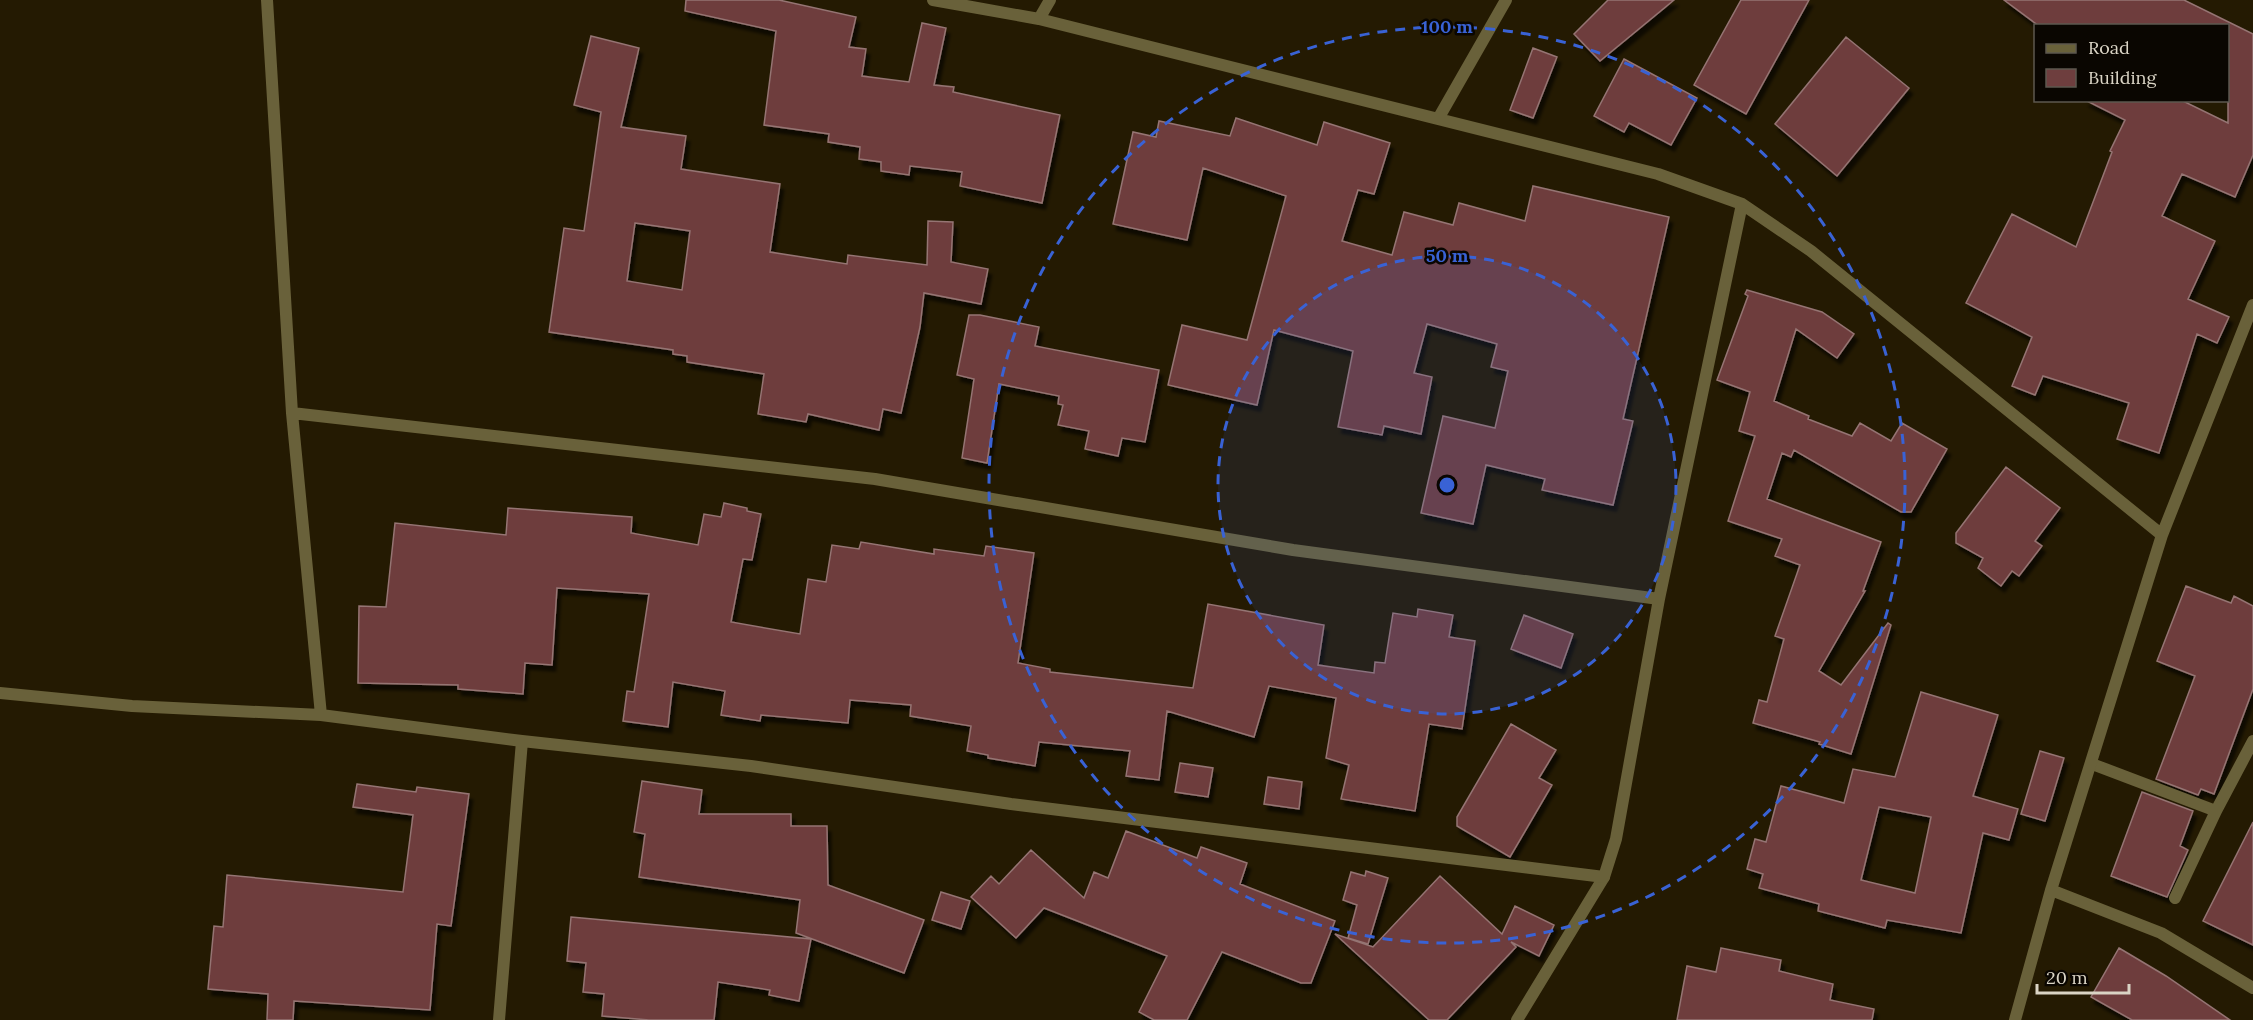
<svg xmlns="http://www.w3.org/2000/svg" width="2253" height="1020" font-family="Lora,serif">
	<defs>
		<filter id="shadow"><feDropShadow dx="3.5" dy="6" stdDeviation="1.5" flood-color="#0009"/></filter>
	</defs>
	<rect width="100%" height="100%" fill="#241a02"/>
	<path fill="#6e3e3e" stroke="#957473" stroke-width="1.5" fill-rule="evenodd" filter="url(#shadow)" d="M 686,0 L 779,0 L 856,17 L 849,47 L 866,49 L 862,76 L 909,82 L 922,23 L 946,28 L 934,85 L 954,87 L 953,92 L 1060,115 L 1042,203 L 960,186 L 962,172 L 910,166 L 909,175 L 881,171 L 881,162 L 859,159 L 860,147 L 828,142 L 829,134 L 764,125 L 776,31 L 685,11 Z
		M 1608,0 L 1674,0 L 1600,61 L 1574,34 Z
		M 1741,0 L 1809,0 L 1746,114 L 1694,85 Z
		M 2004,0 L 2184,0 L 2253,34 L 2253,155 L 2235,197 L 2182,174 L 2162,216 L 2215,241 L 2188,299 L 2229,317 L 2217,343 L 2197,334 L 2159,453 L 2117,439 L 2129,403 L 2043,376 L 2035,395 L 2012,386 L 2032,337 L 1966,303 L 2012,214 L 2076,247 L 2112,152 L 2110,151 L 2125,120 L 2085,100 L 2181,100 L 2228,123 L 2228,26 L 2039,26 Z
		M 591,36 L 639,48 L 621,127 L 686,136 L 681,169 L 780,184 L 770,252 L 847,264 L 848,255 L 927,265 L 928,221 L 953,222 L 951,262 L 988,269 L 981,304 L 924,293 L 920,327 L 901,413 L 883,409 L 879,430 L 808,414 L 806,422 L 758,414 L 764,374 L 687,362 L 687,356 L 673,354 L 673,350 L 549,332 L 564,228 L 584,231 L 601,112 L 574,105 ZM 635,223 L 690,231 L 682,290 L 627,281 Z
		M 1846,37 L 1909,88 L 1837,176 L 1775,124 Z
		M 1533,48 L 1557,57 L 1533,118 L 1510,110 Z
		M 1624,59 L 1697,98 L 1671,145 L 1629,123 L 1624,132 L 1594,116 Z
		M 1236,118 L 1317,145 L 1324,122 L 1390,143 L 1374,194 L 1358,190 L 1342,241 L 1392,255 L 1404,212 L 1453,225 L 1459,203 L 1525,221 L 1533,186 L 1669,217 L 1623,419 L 1633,421 L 1613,505 L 1542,490 L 1545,479 L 1486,465 L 1473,524 L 1421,513 L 1443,416 L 1495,428 L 1508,371 L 1491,367 L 1497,344 L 1427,324 L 1414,373 L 1432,377 L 1421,434 L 1384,426 L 1382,435 L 1338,427 L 1353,351 L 1274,330 L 1257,405 L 1168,385 L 1182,325 L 1247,340 L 1286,196 L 1203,168 L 1187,240 L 1113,224 L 1133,132 L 1156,137 L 1159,121 L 1230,136 Z
		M 1747,290 L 1822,312 L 1854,334 L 1837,358 L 1796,329 L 1774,401 L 1809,416 L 1808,419 L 1852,436 L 1860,423 L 1891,441 L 1902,423 L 1947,449 L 1911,512 L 1901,512 L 1794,450 L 1791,457 L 1782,453 L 1767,499 L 1881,542 L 1863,591 L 1865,591 L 1819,671 L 1841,685 L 1888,623 L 1891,625 L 1851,754 L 1819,744 L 1820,742 L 1753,723 L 1759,700 L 1767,702 L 1784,639 L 1775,636 L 1800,565 L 1775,556 L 1782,539 L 1728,521 L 1755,436 L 1739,431 L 1750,392 L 1717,380 L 1748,296 L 1745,294 Z
		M 969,315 L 980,315 L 1039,327 L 1035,346 L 1159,370 L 1145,442 L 1122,438 L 1118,456 L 1085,449 L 1089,431 L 1058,425 L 1063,405 L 1058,404 L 1059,396 L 999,384 L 987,463 L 962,458 L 974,379 L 957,375 Z
		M 2006,467 L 2060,508 L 2035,541 L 2042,546 L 2019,576 L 2012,571 L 2001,586 L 1978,568 L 1983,558 L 1956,543 L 1956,533 Z
		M 724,503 L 747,508 L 747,511 L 761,514 L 752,560 L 743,559 L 731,622 L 800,634 L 808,579 L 826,582 L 832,545 L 859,549 L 861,542 L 934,554 L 934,549 L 984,556 L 986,546 L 1034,553 L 1018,663 L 1050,669 L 1050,672 L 1193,688 L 1208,604 L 1324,625 L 1318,665 L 1374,673 L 1375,662 L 1385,663 L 1393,613 L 1417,617 L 1418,609 L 1453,615 L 1449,637 L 1475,641 L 1462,729 L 1429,724 L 1415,811 L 1341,799 L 1349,765 L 1326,758 L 1336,698 L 1269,686 L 1254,737 L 1167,711 L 1159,780 L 1126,776 L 1130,751 L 1039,742 L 1035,766 L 988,758 L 988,755 L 967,751 L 971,726 L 910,716 L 911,705 L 850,700 L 848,723 L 761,715 L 760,721 L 721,715 L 725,691 L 673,682 L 668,727 L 623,721 L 627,691 L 634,692 L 649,594 L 557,588 L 552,665 L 525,663 L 523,694 L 458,689 L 458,685 L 358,683 L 359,606 L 386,607 L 395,523 L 506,535 L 508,508 L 632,517 L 631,533 L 698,545 L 704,514 L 721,517 Z
		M 2186,586 L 2231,603 L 2234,596 L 2253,606 L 2253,689 L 2214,794 L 2201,789 L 2198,795 L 2156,779 L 2195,676 L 2157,661 Z
		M 1524,615 L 1573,634 L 1561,668 L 1511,649 Z
		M 1921,692 L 1998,715 L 1973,796 L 2018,809 L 2009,840 L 1983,833 L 1961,933 L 1887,920 L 1885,928 L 1818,911 L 1819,904 L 1759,888 L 1763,874 L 1747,869 L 1755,839 L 1766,842 L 1781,786 L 1844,803 L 1853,769 L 1895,777 ZM 1879,807 L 1931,817 L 1915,893 L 1861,880 Z
		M 1511,724 L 1556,750 L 1539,778 L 1552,785 L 1510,857 L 1457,826 L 1457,817 Z
		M 2040,751 L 2064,758 L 2045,821 L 2021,814 Z
		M 1180,763 L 1213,768 L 1208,797 L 1175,792 Z
		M 1268,777 L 1302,782 L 1299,809 L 1264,804 Z
		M 642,781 L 702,790 L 699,814 L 791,814 L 791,826 L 827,826 L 828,885 L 924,920 L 904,973 L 796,933 L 800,900 L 639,877 L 645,834 L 634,832 Z
		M 357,784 L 416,792 L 417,787 L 469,794 L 451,926 L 437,924 L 430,1010 L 294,1001 L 293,1020 L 267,1020 L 268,994 L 208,989 L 214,926 L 223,927 L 227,875 L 403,892 L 413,815 L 353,807 Z
		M 2142,792 L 2193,811 L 2180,846 L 2188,850 L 2167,897 L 2111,876 Z
		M 2253,822 L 2253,945 L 2203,921 Z
		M 1126,831 L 1197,858 L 1201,847 L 1247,863 L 1240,884 L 1335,921 L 1311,983 L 1301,983 L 1222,952 L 1187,1020 L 1154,1020 L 1139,1012 L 1167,956 L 1044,908 L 1016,938 L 971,897 L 991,876 L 999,884 L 1031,850 L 1084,898 L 1094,872 L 1108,878 Z
		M 1366,871 L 1388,878 L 1368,944 L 1348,938 L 1357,905 L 1343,900 L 1351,872 L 1365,876 Z
		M 1440,876 L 1502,934 L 1515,906 L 1554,925 L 1539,956 L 1511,942 L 1516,947 L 1447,1020 L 1429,1020 L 1335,934 L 1373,947 Z
		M 941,892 L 970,901 L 961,929 L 932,920 Z
		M 571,917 L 811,939 L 799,1001 L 769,995 L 770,990 L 718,982 L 714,1020 L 649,1020 L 602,1016 L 604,994 L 583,992 L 586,963 L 567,961 Z
		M 1721,948 L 1781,960 L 1779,971 L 1833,984 L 1830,1000 L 1874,1009 L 1872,1020 L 1677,1020 L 1687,966 L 1716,972 Z
		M 2119,948 L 2166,976 L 2230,1020 L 2132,1020 L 2091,997 Z"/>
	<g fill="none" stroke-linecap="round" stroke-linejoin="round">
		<path stroke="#69613a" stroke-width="12" d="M 2092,764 L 2216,811
			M 2175,898 L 2216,811 L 2253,741
			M 1517,1020 L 1604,877"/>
		<path stroke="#69613a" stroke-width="12" d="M 267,0 L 292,413 L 321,715
			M 933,0 L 1039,19 L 1658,174 L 1742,204 L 1811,251 L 2162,535
			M 1039,19 L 1050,0
			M 1438,119 L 1506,0
			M 292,413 L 875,479 L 1293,550 L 1659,599
			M 0,693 L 132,706 L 321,715 L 522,741 L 751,766 L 1011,804 L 1604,877 L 1616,839 L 1659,599 L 1742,204
			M 2051,890 L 2161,933 L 2253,988
			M 499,1020 L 522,741
			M 2015,1020 L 2051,890 L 2162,535 L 2253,305"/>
	</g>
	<circle cx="1447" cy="485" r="229" fill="#3962d5" fill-opacity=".12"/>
	<g fill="none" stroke="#3962d5" stroke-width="3" stroke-dasharray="10 8">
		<circle cx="1447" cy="485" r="229"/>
		<circle cx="1447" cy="485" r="458"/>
	</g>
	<circle cx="1447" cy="485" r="9" fill="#3962d5" stroke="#0a0601" stroke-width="3"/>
	<g font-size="18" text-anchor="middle" font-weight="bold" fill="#3962d5" stroke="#0a0601" stroke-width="5" stroke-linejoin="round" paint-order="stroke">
		<text x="1447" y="33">100 m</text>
		<text x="1447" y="262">50 m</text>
	</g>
	<rect x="2034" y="24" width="195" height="78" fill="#0a0601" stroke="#5d584f" stroke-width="1.5"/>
	<rect x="2046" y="44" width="30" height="9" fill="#69613a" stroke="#5d584f" stroke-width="1.5"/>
	<text x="2088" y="54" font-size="18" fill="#dad4c5">Road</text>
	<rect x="2046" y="69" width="30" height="18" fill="#6e3e3e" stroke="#5d584f" stroke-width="1.5"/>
	<text x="2088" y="84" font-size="18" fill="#dad4c5">Building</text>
	<path d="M2037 984v9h92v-9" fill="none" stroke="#dad4c5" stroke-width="3"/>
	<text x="2046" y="984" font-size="18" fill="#dad4c5" stroke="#0a0601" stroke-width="4.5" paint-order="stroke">20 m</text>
</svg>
